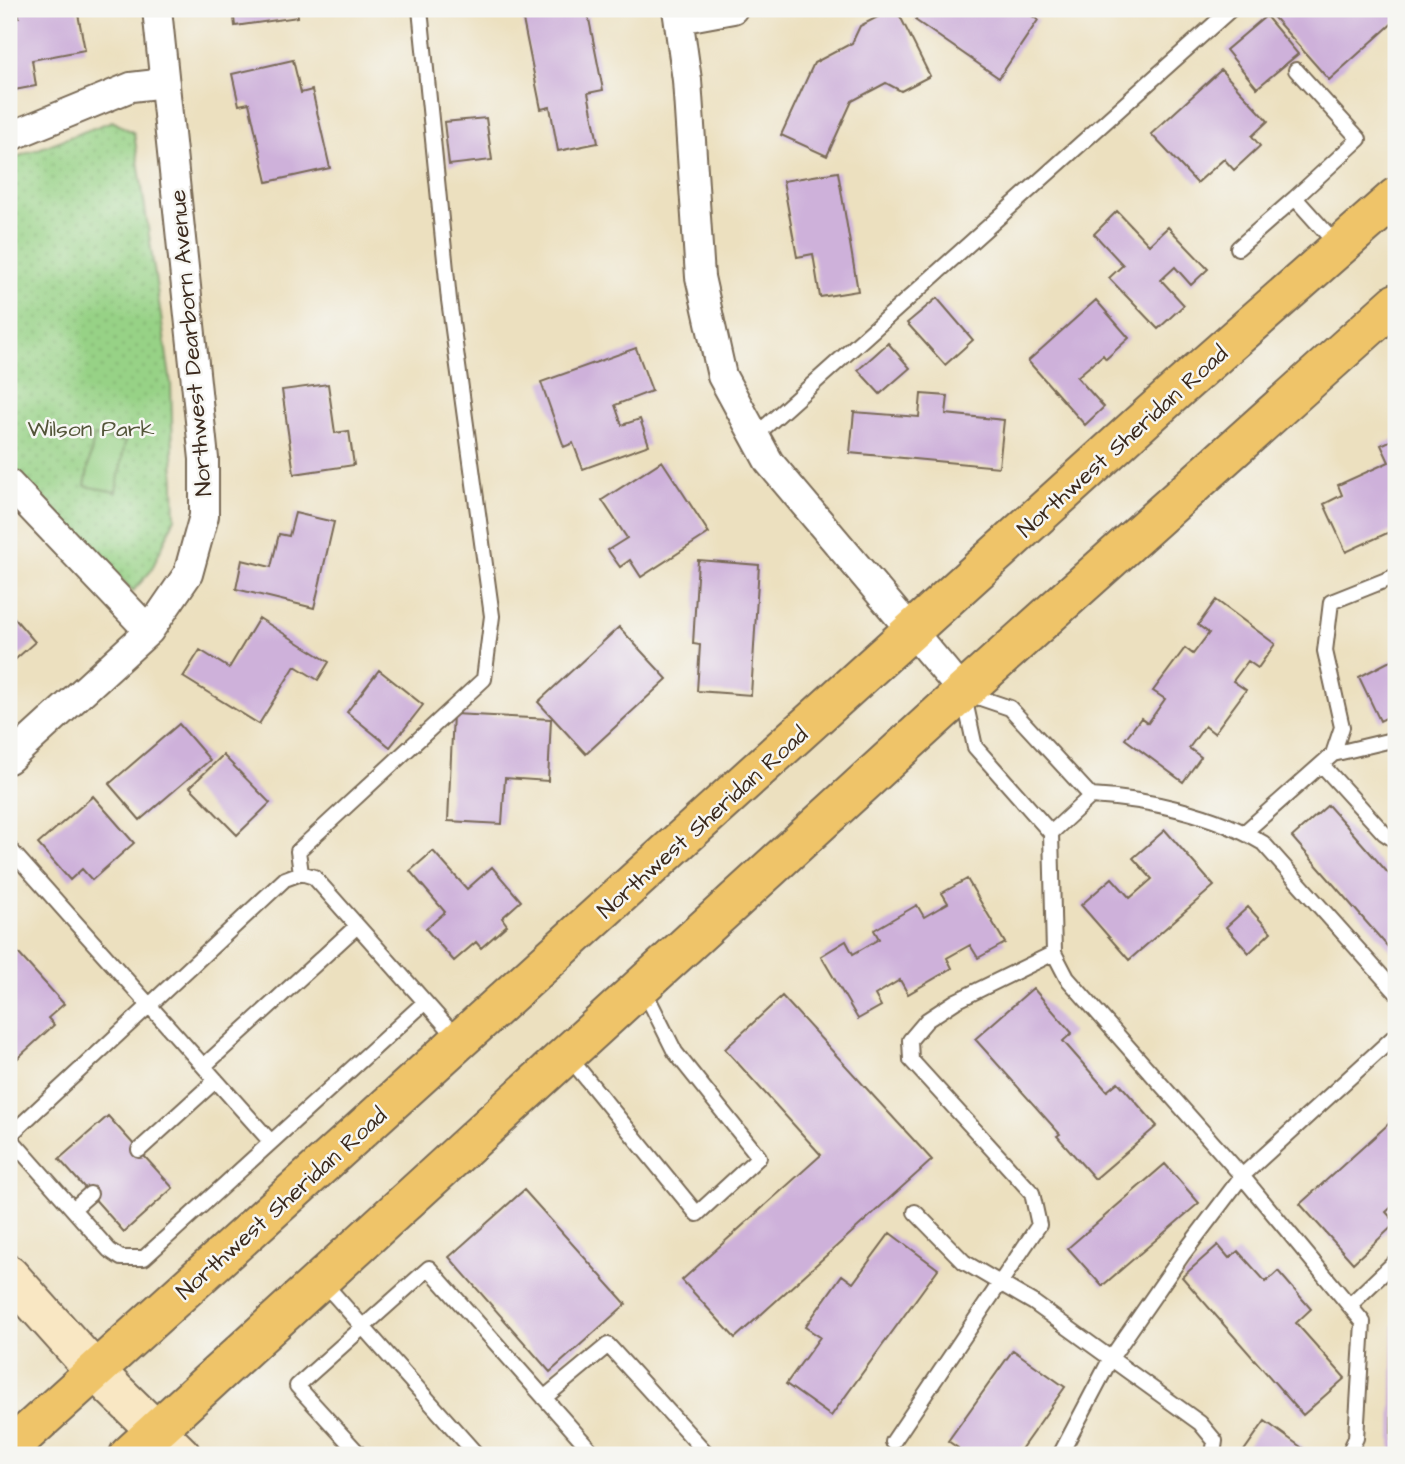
<svg xmlns="http://www.w3.org/2000/svg" width="1405" height="1464" font-family="'Architects Daughter',sans-serif">
	<defs>
		<pattern id="grass-dots" width="8" height="8" patternUnits="userSpaceOnUse" patternTransform="scale(1.75)"><rect width="8" height="8" fill="#97d286"/><path d="M2 2h.1M6 6h.1" fill="none" stroke="#83b473" stroke-width="1.8" stroke-linecap="round"/></pattern>
	</defs>
	<rect width="100%" height="100%" fill="#f6f6f2"/>
	<filter id="ink" filterUnits="userSpaceOnUse"><feTurbulence type="fractalNoise" baseFrequency=".0143" numOctaves="2"/><feDisplacementMap in="SourceGraphic" scale="14" xChannelSelector="R" yChannelSelector="G"/><feConvolveMatrix kernelMatrix="1 2 1 2 8 2 1 2 1" color-interpolation-filters="sRGB"/></filter>
	<filter id="wash" filterUnits="userSpaceOnUse"><feTurbulence type="fractalNoise" baseFrequency=".00686" numOctaves="4" result="noise"/><feDisplacementMap in="SourceGraphic" scale="28" xChannelSelector="R" yChannelSelector="G"/><feGaussianBlur stdDeviation="1.57" result="paint"/><feColorMatrix in="noise" values="0 0 0 0 0 0 0 0 0 0 0 0 0 0 0 0 0 1.4 0 .05"/><feComposite in="paint" operator="in"/></filter>
	<g filter="url(#wash)">
		<rect width="100%" height="100%" fill="#ece0bf"/>
		<path fill="url(#grass-dots)" stroke="#697e52" stroke-width="2" d="M 112,121 L 134,133 L 171,384 L 175,518 L 151,571 L 133,591 L 9,462 L 9,160 Z"/>
		<path fill="#97d286" stroke="#697e52" stroke-width="2" d="M 94,436 L 125,442 L 116,492 L 85,486 Z"/>
		<g id="blocks">
			<path fill="#ceb1da" d="M 18,9 L 77,9 L 85,50 L 32,60 L 36,86 L 9,91 L 9,19 L 19,17 Z
				M 233,9 L 297,9 L 298,17 L 235,26 Z
				M 530,9 L 587,9 L 603,90 L 588,93 L 598,143 L 558,151 L 550,107 L 541,109 L 521,10 Z
				M 922,9 L 1022,9 L 1038,20 L 999,78 L 915,20 Z
				M 1272,9 L 1396,9 L 1396,20 L 1329,80 L 1269,12 Z
				M 889,11 L 900,16 L 930,76 L 901,91 L 886,83 L 852,101 L 827,156 L 781,135 L 814,63 L 852,43 L 860,26 Z
				M 1266,16 L 1298,54 L 1257,88 L 1226,50 Z
				M 293,60 L 301,93 L 312,90 L 330,168 L 267,182 L 249,103 L 239,105 L 232,74 Z
				M 1221,70 L 1268,121 L 1252,136 L 1260,146 L 1234,170 L 1224,159 L 1197,183 L 1151,134 Z
				M 486,118 L 492,160 L 449,165 L 444,122 Z
				M 838,172 L 858,291 L 820,297 L 813,254 L 797,257 L 783,181 Z
				M 1117,211 L 1149,245 L 1168,227 L 1208,269 L 1191,285 L 1175,267 L 1161,280 L 1184,305 L 1158,329 L 1109,278 L 1123,265 L 1094,234 Z
				M 937,298 L 973,340 L 945,365 L 907,323 Z
				M 1096,300 L 1129,338 L 1106,359 L 1103,355 L 1077,377 L 1104,407 L 1085,425 L 1028,361 Z
				M 888,343 L 910,368 L 880,394 L 858,370 Z
				M 636,348 L 652,391 L 615,405 L 622,425 L 640,419 L 649,445 L 583,469 L 573,443 L 564,447 L 541,382 Z
				M 328,384 L 335,433 L 349,431 L 354,465 L 294,474 L 282,390 Z
				M 921,394 L 948,396 L 946,414 L 1004,420 L 999,467 L 850,453 L 854,412 L 919,417 Z
				M 1396,438 L 1396,529 L 1346,552 L 1324,504 L 1342,495 L 1338,485 L 1389,462 L 1381,445 Z
				M 662,461 L 709,533 L 641,577 L 630,560 L 620,567 L 608,550 L 627,538 L 602,500 Z
				M 295,513 L 334,522 L 314,608 L 236,589 L 242,560 L 271,567 L 279,534 L 289,536 Z
				M 698,560 L 759,565 L 751,695 L 697,691 L 700,645 L 693,644 Z
				M 1216,600 L 1275,644 L 1258,668 L 1248,661 L 1233,681 L 1246,690 L 1214,733 L 1205,726 L 1189,748 L 1201,757 L 1183,782 L 1125,739 L 1141,718 L 1148,723 L 1165,699 L 1153,691 L 1185,648 L 1193,654 L 1209,633 L 1198,625 Z
				M 9,612 L 35,642 L 9,665 Z
				M 259,618 L 329,662 L 318,680 L 295,666 L 259,724 L 183,677 L 200,650 L 229,668 Z
				M 619,627 L 667,679 L 586,754 L 538,702 Z
				M 1396,658 L 1396,713 L 1380,721 L 1359,677 Z
				M 379,670 L 423,705 L 390,747 L 347,712 Z
				M 453,714 L 551,719 L 548,781 L 505,778 L 502,824 L 448,821 Z
				M 179,724 L 210,760 L 140,820 L 109,784 Z
				M 223,755 L 270,803 L 237,835 L 190,787 Z
				M 93,796 L 134,843 L 92,880 L 82,869 L 70,880 L 38,844 Z
				M 1328,805 L 1396,882 L 1396,956 L 1292,837 Z
				M 1165,830 L 1214,886 L 1129,960 L 1081,905 L 1112,878 L 1130,898 L 1152,879 L 1133,858 Z
				M 433,851 L 467,889 L 492,867 L 521,901 L 502,918 L 507,925 L 481,948 L 476,942 L 454,961 L 426,929 L 445,912 L 410,871 Z
				M 967,879 L 1005,943 L 978,958 L 970,945 L 947,958 L 952,968 L 908,994 L 900,980 L 875,995 L 881,1006 L 858,1019 L 821,956 L 846,941 L 853,954 L 879,939 L 874,930 L 917,905 L 924,917 L 948,903 L 942,893 Z
				M 1248,907 L 1271,932 L 1249,953 L 1226,927 Z
				M 9,943 L 64,1004 L 48,1018 L 54,1025 L 9,1066 Z
				M 1033,988 L 1072,1033 L 1063,1041 L 1107,1091 L 1118,1082 L 1157,1126 L 1095,1179 L 1057,1136 L 1060,1134 L 975,1039 Z
				M 782,996 L 932,1160 L 735,1338 L 682,1280 L 821,1155 L 725,1049 Z
				M 1396,1111 L 1396,1203 L 1386,1212 L 1396,1223 L 1353,1263 L 1300,1204 L 1393,1120 L 1390,1117 Z
				M 108,1116 L 173,1188 L 124,1232 L 59,1159 Z
				M 1165,1164 L 1199,1203 L 1102,1286 L 1068,1248 Z
				M 524,1190 L 626,1304 L 550,1372 L 449,1257 Z
				M 890,1233 L 938,1269 L 831,1416 L 786,1384 L 820,1337 L 805,1327 L 842,1275 L 853,1283 Z
				M 1218,1245 L 1229,1258 L 1238,1251 L 1266,1282 L 1278,1271 L 1311,1309 L 1296,1323 L 1345,1378 L 1303,1415 L 1182,1277 Z
				M 1393,1325 L 1396,1326 L 1396,1453 L 1391,1453 Z
				M 1013,1350 L 1065,1387 L 1017,1455 L 952,1455 L 958,1448 L 948,1441 Z
				M 1265,1421 L 1312,1455 L 1241,1455 Z"/>
		</g>
	</g>
	<g filter="url(#ink)">
		<use href="#blocks" fill-opacity="0" stroke="#796a56" stroke-width="2"/>
		<g fill="none" stroke-linecap="round" stroke-linejoin="round">
			<g stroke="#796a56" stroke-width="18">
				<path id="lane" d="M 1296,70 L 1359,139 L 1295,198 L 1338,246
					M 1238,248 L 1295,198
					M 755,436 L 1231,9
					M 1333,754 L 1342,727 L 1325,651 L 1331,602 L 1396,576
					M 1322,765 L 1384,833 L 1396,841
					M 1091,796 L 1010,708 L 963,692 L 975,747 L 1051,833 L 1054,953 L 1067,978 L 1242,1176 L 1363,1322 L 1356,1438 L 1348,1455
					M 1245,832 L 1333,754 L 1396,739
					M 1051,833 L 1091,796 C 1147,799 1214,814 1263,843 L 1396,992
					M 9,848 L 271,1142
					M 301,873 L 298,851 L 484,679 L 492,616 L 449,300 L 420,9
					M 568,1056 L 697,1214 L 759,1157 L 675,1052 L 643,988
					M 204,1066 L 357,926
					M 9,1136 L 285,879 L 301,873 L 314,877 L 458,1039
					M 9,1137 L 109,1250 L 121,1258 L 144,1258 L 425,1002
					M 139,1150 L 216,1080
					M 73,1209 L 90,1194
					M 915,1212 L 964,1262 L 1034,1303 L 1200,1423 L 1215,1441 L 1213,1455
					M 322,1281 L 477,1455
					M 1350,1305 L 1396,1261
					M 544,1398 L 608,1345 L 708,1455
					M 893,1442 L 1039,1225 L 1032,1193 L 911,1060 L 910,1040 L 927,1020 L 956,1001 L 1054,953
					M 360,1455 L 297,1386 L 429,1268 L 595,1455
					M 1060,1455 L 1111,1358 L 1183,1254 L 1242,1176 L 1396,1035"/>
			</g>
			<g stroke="#796a56" stroke-width="32">
				<path id="street" d="M 677,9 L 687,80 L 700,277 L 722,376 L 769,462 L 963,692
					M 679,19 L 733,9
					M 9,137 L 131,87 L 165,83
					M 9,484 L 149,631
					M 9,759 L 149,631 L 188,574 L 204,516 L 204,459 L 157,9"/>
			</g>
			<g stroke="#796a56" stroke-width="42">
				<path id="secondary" d="M 9,1275 L 95,1371 L 181,1455"/>
			</g>
			<g stroke="#796a56" stroke-width="42">
				<path id="primary" d="M 9,1449 L 1178,389 L 1396,197
					M 129,1455 L 963,692 L 1396,303"/>
			</g>
			<use href="#lane" stroke="#fff" stroke-width="14"/>
			<use href="#street" stroke="#fff" stroke-width="28"/>
			<use href="#secondary" stroke="#f9e7c3" stroke-width="38"/>
			<use href="#primary" stroke="#efc469" stroke-width="38"/>
		</g>
	</g>
	<g text-anchor="middle" stroke-width="5" stroke-linejoin="round" paint-order="stroke">
		<g font-size="23" fill="#3b2a1e" stroke="#f6f6f2">
			<text transform="translate(190 343) rotate(-95)" y="8">Northwest Dearborn Avenue</text>
			<text transform="translate(1122 441) rotate(-42)" y="8">Northwest Sheridan Road</text>
			<text transform="translate(702 822) rotate(-42)" y="8">Northwest Sheridan Road</text>
			<text transform="translate(281 1203) rotate(-42)" y="8">Northwest Sheridan Road</text>
		</g>
		<g font-size="23" fill="#525438" stroke="#f6f6f2">
			<text x="91" y="436">Wilson Park</text>
		</g>
	</g>
	<rect width="1405" height="1464" fill="none" stroke="#f6f6f2" stroke-width="35"/>
</svg>
